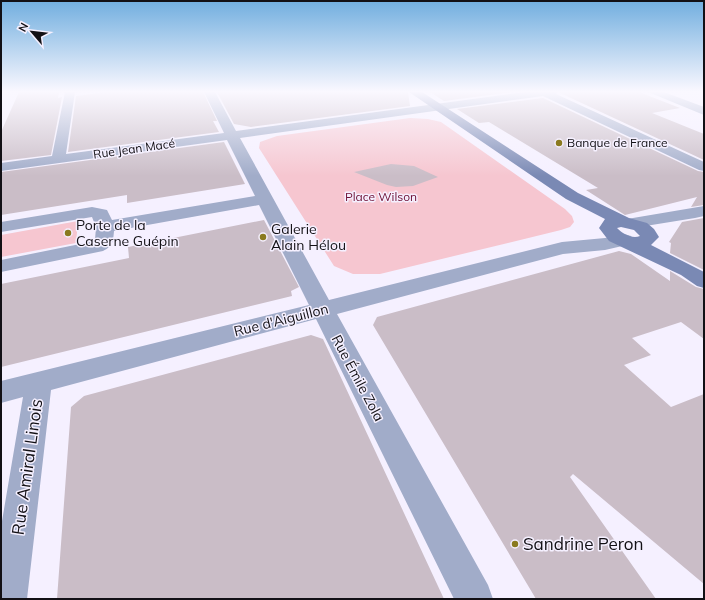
<svg xmlns="http://www.w3.org/2000/svg" width="705" height="600" font-family="Mulish,sans-serif">
	<rect width="100%" height="100%" fill="#f5f0ff"/>
	<path fill="#f6c6d0" d="M 410,118 L 428,119 L 441,122 L 565,209 L 572,216 L 574,222 L 570,227 L 561,230 L 380,274 L 353,274 L 334,266 L 259,148 L 260,142 L 277,136 Z
		M 78,221 L 76,243 L 1,257 L 1,235 Z"/>
	<path fill="#cabdc7" d="M 19,92 L 59,92 L 58,98 L 62,97 L 51,155 L 1,161 L 1,132 Z
		M 107,92 L 203,92 L 217,121 L 213,121 L 219,132 L 68,152 L 76,96 Z
		M 217,92 L 408,92 L 410,106 L 251,127 L 234,124 Z
		M 430,92 L 511,92 L 444,101 Z
		M 558,92 L 639,92 L 680,108 L 652,113 L 704,134 L 704,160 Z
		M 543,98 L 698,171 L 704,172 L 704,205 L 691,207 L 697,197 L 625,215 L 586,190 L 598,188 L 489,122 L 479,123 L 457,109 Z
		M 224,142 L 245,184 L 127,203 L 127,195 L 1,215 L 1,172 Z
		M 391,164 L 414,166 L 438,177 L 413,186 L 396,187 L 387,185 L 354,172 Z
		M 704,218 L 704,270 L 670,253 L 671,243 L 669,242 L 682,222 Z
		M 264,220 L 299,287 L 291,291 L 292,296 L 1,367 L 1,284 L 129,258 L 128,247 Z
		M 619,251 L 631,254 L 670,281 L 670,271 L 696,287 L 704,289 L 704,339 L 681,322 L 632,338 L 651,355 L 624,365 L 671,407 L 704,394 L 704,584 L 573,474 L 570,477 L 656,599 L 536,599 L 373,325 L 377,317 Z
		M 311,335 L 323,339 L 444,599 L 57,599 L 71,407 L 84,396 Z"/>
	<g fill="none" stroke-linecap="round" stroke-linejoin="round">
		<path fill="#a1acc9" fill-rule="evenodd" d="M 65,92 L 75,92 L 66,154 L 224,133 L 204,92 L 215,92 L 236,131 L 525,92 L 557,92 L 556,94 L 704,162 L 704,171 L 699,170 L 543,96 L 240,138 L 329,300 L 562,242 L 605,238 L 624,234 L 631,236 L 633,240 L 631,244 L 605,250 L 563,254 L 337,314 L 488,585 L 493,599 L 454,599 L 316,319 L 51,390 L 27,599 L 1,599 L 1,527 L 23,397 L 1,403 L 1,381 L 309,305 L 259,205 L 114,231 C 113,242 113,246 103,251 L 1,272 L 1,260 L 90,242 L 95,240 L 96,227 L 92,217 L 1,232 L 1,222 L 92,207 L 107,210 L 112,220 L 255,196 L 227,140 L 1,171 L 1,163 L 52,156 Z
			M 704,206 L 704,216 L 695,218 L 633,228 L 627,227 L 624,223 L 627,219 Z"/>
		<path fill="#a1acc9" fill-rule="evenodd" d="M 648,92 L 664,92 L 704,107 L 704,115 Z"/>
		<path fill="#7a89b4" fill-rule="evenodd" d="M 409,92 L 422,92 L 578,193 L 629,218 L 647,223 L 654,229 L 659,237 L 651,245 L 704,272 L 704,288 L 697,286 L 681,275 L 609,241 L 599,228 L 605,219 L 566,199 ZM 621,227 L 634,230 L 640,236 C 632,239 623,234 617,228 Z"/>
	</g>
	<linearGradient id="sky" x2="0" y2="1"><stop stop-color="#71aedf"/><stop offset="0.52" stop-color="#faf8ff"/><stop offset="1" stop-color="#faf8ff" stop-opacity="0"/></linearGradient>
	<rect width="705" height="176" fill="url(#sky)"/>
	<g fill="#8a7a1f" stroke="#f5f0ff" stroke-width="1.5">
		<circle cx="559" cy="143" r="4"/>
		<circle cx="68" cy="233" r="4"/>
		<circle cx="263" cy="237" r="4"/>
		<circle cx="515" cy="544" r="4"/>
	</g>
	<g text-anchor="middle" stroke-width="3" stroke-linejoin="round" paint-order="stroke">
		<g font-size="12" fill="#121015" stroke="#f5f0ff" text-anchor="start">
			<text x="567" y="147">Banque de France</text>
		</g>
		<g font-size="12" fill="#121015" stroke="#f5f0ff">
			<text transform="translate(134 149) rotate(-8)" y="4">Rue Jean Macé</text>
		</g>
		<g font-size="12" fill="#6c0e33" stroke="#f5f0ff">
			<text x="381" y="201">Place Wilson</text>
		</g>
		<g font-size="14" fill="#121015" stroke="#f5f0ff" text-anchor="start">
			<text x="76" y="230">Porte de la<tspan x="76" dy="16">Caserne Guépin</tspan></text>
			<text x="271" y="234">Galerie<tspan x="271" dy="16">Alain Hélou</tspan></text>
		</g>
		<g font-size="14" fill="#121015" stroke="#f5f0ff">
			<text transform="translate(281 320) rotate(-14)" y="5">Rue d'Aiguillon</text>
			<text transform="translate(358 378) rotate(62)" y="5">Rue Émile Zola</text>
		</g>
		<g font-size="17" fill="#121015" stroke="#f5f0ff">
			<text transform="translate(27 467) rotate(-82)" y="6">Rue Amiral Linois</text>
		</g>
		<g font-size="17" fill="#121015" stroke="#f5f0ff" text-anchor="start">
			<text x="523" y="550">Sandrine Peron</text>
		</g>
	</g>
	<rect width="705" height="600" fill="none" stroke="#121015" stroke-width="4"/>
	<g transform="translate(32 32) rotate(298)" stroke="#f5f0ff" stroke-width="3" paint-order="stroke">
	<path d="M0-3L7 15L0 10L-7 15Z" fill="#121015"/>
	<text y="-6" font-size="11" font-weight="bold" text-anchor="middle" fill="#121015">N</text>
	</g>
</svg>
